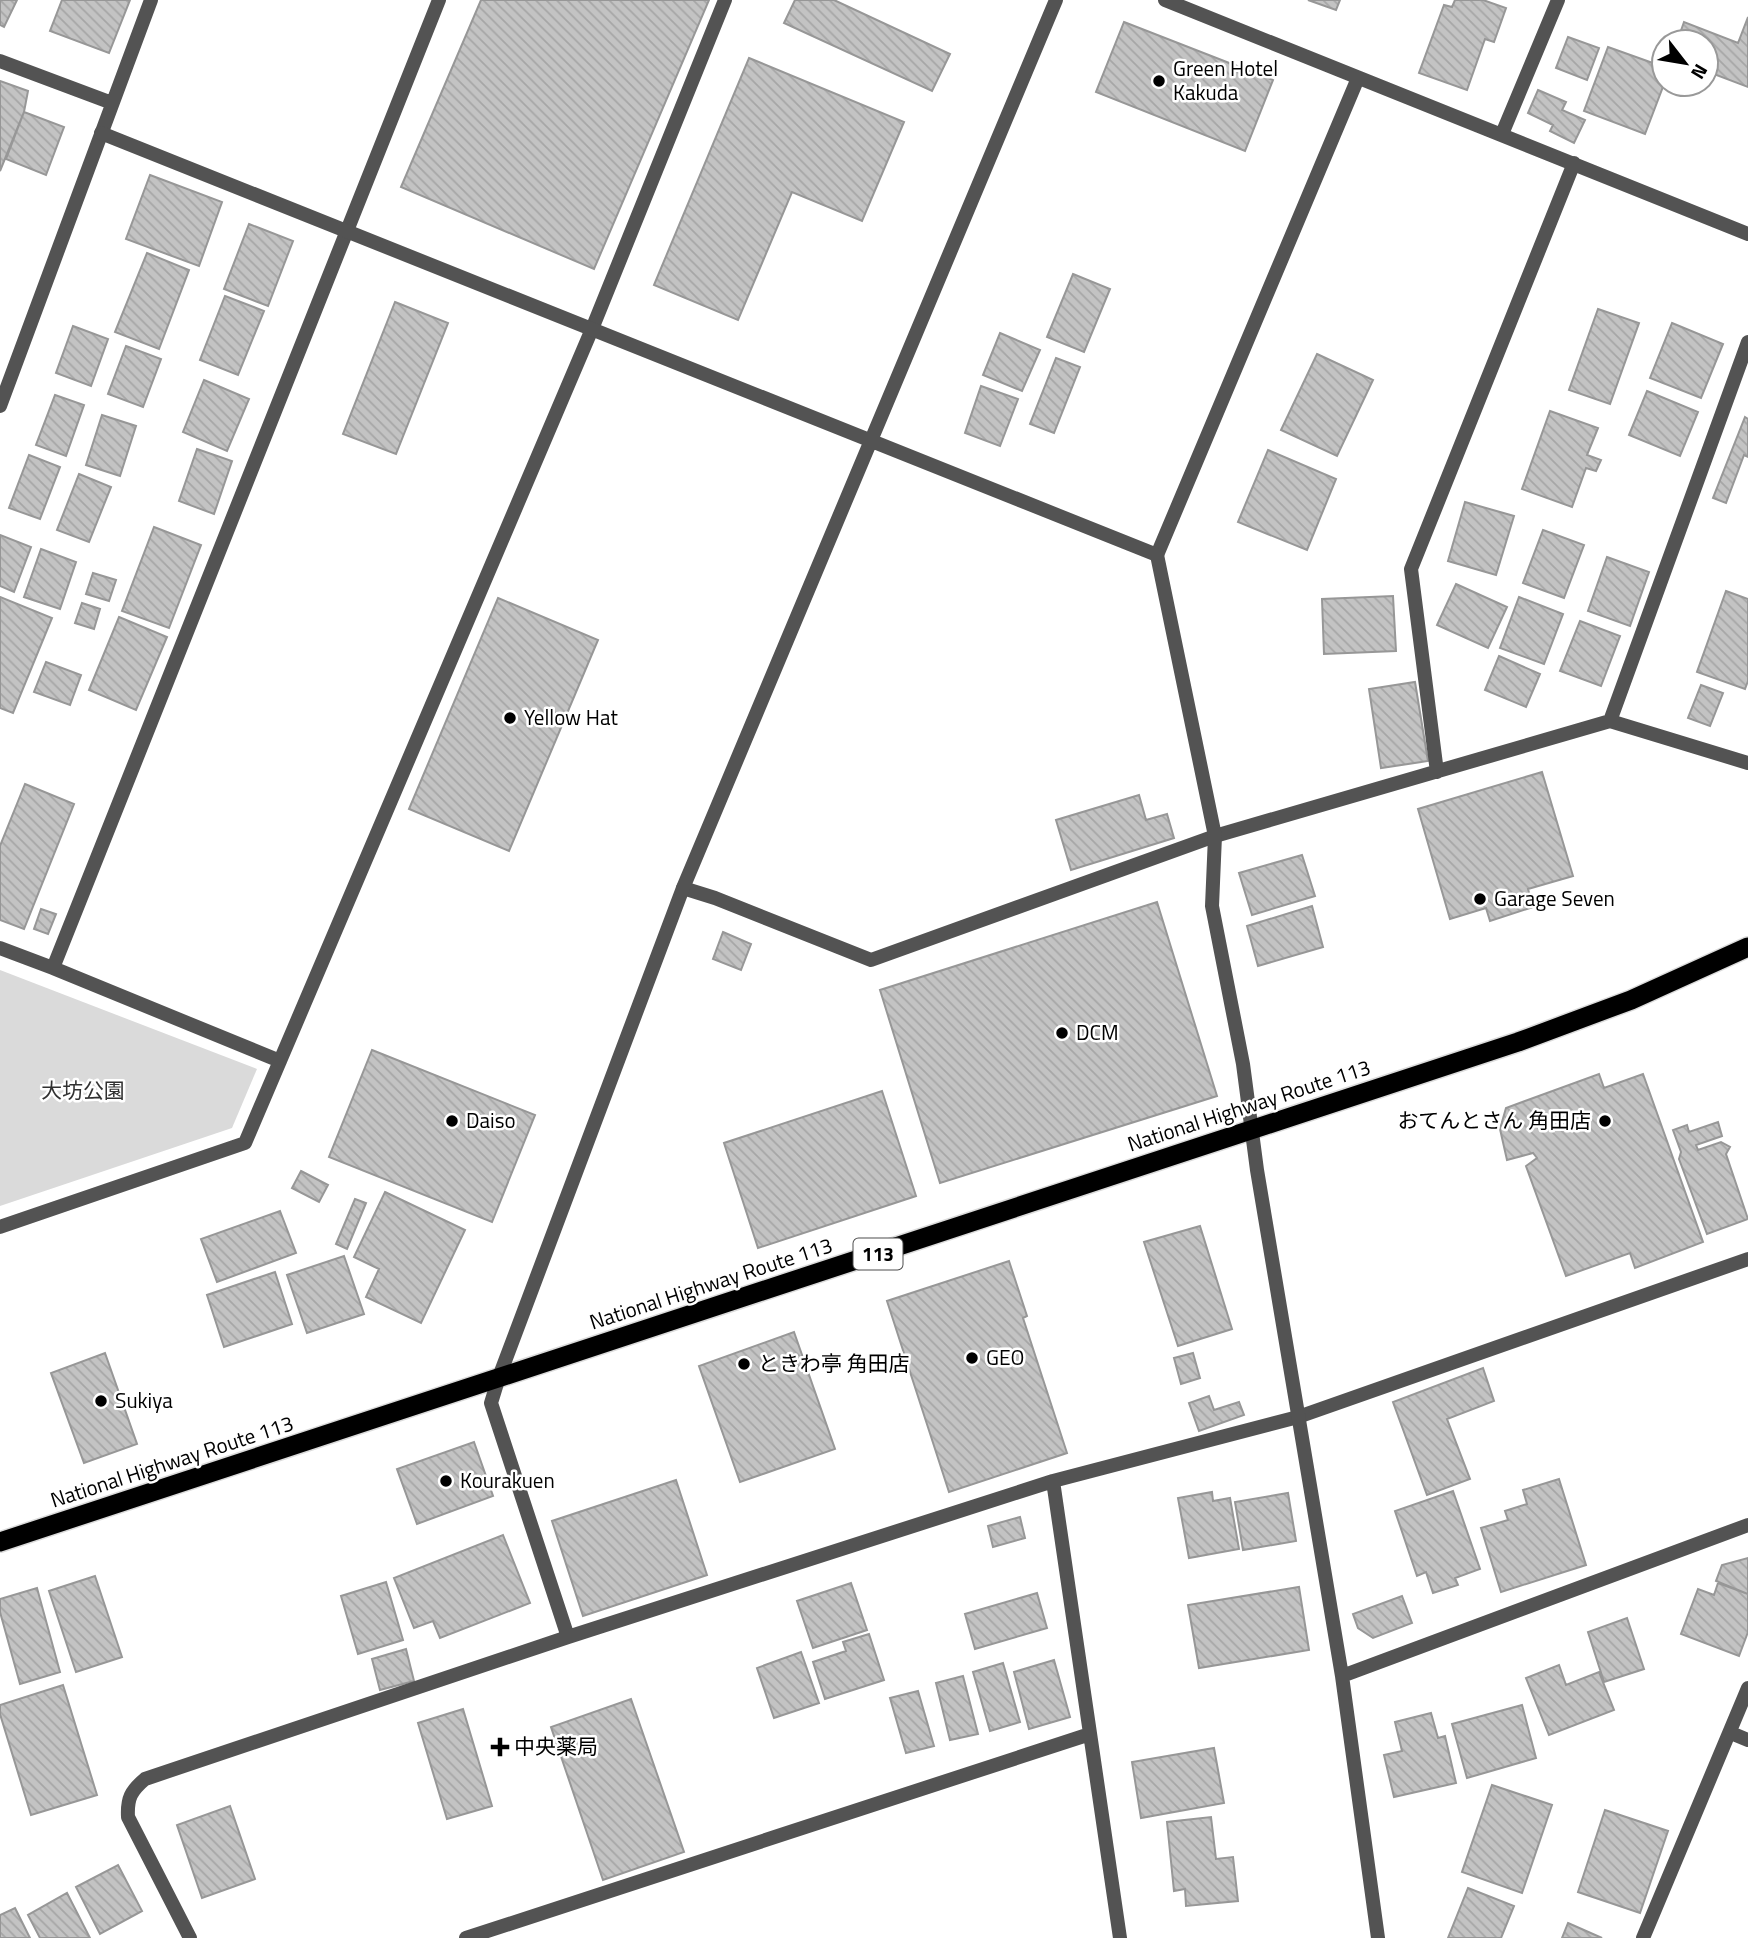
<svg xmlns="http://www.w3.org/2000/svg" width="1748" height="1938" font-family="'Titillium Web','Noto Sans JP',sans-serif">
	<defs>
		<pattern id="building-back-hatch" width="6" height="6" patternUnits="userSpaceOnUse" patternTransform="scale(1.75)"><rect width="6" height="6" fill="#c3c3c3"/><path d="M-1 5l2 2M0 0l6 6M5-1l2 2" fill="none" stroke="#a6a6a6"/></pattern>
	</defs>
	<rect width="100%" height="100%" fill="#fff"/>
	<path fill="#dadada" d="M 0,970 L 257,1069 L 232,1128 L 0,1206 Z"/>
	<path fill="url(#building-back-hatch)" stroke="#979797" stroke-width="2" d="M 0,0 L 17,0 L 4,27 L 0,25 Z
		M 62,0 L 130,0 L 109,53 L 50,31 Z
		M 481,0 L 709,0 L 594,269 L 401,187 Z
		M 795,0 L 834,0 L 950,54 L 932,91 L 784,23 Z
		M 1308,0 L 1340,0 L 1336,10 Z
		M 1455,0 L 1483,0 L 1506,8 L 1494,42 L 1485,39 L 1467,90 L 1419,73 L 1444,5 L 1452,7 Z
		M 1748,17 L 1748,87 L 1706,71 L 1706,42 L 1677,42 L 1684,22 L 1738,43 Z
		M 1124,22 L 1273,80 L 1245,151 L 1096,92 Z
		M 1568,37 L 1599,48 L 1587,80 L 1556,68 Z
		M 1608,47 L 1664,67 L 1664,84 L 1645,134 L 1584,111 Z
		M 749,58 L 904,122 L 862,221 L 792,192 L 738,320 L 654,285 Z
		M 0,81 L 28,91 L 24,112 L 0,171 Z
		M 1538,90 L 1566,102 L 1562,110 L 1585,120 L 1574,143 L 1550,131 L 1553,125 L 1528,113 Z
		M 24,112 L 64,127 L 46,175 L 6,159 Z
		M 150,175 L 222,202 L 199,266 L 126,239 Z
		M 249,224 L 293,241 L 268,306 L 224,289 Z
		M 147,253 L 189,270 L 159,349 L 115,332 Z
		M 1073,274 L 1110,289 L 1084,352 L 1047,337 Z
		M 225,296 L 264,311 L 238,375 L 200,360 Z
		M 395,302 L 448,323 L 396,454 L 343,434 Z
		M 1598,309 L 1639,323 L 1610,404 L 1569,390 Z
		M 1672,323 L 1723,344 L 1701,398 L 1650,378 Z
		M 73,326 L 108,339 L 91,386 L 56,373 Z
		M 1000,333 L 1040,350 L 1022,391 L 983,375 Z
		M 126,346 L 161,359 L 143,407 L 108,394 Z
		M 1317,354 L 1373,380 L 1337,456 L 1281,430 Z
		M 1056,358 L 1080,367 L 1054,433 L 1030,424 Z
		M 204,380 L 249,399 L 227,451 L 183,432 Z
		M 981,386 L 1018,399 L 1000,446 L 965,433 Z
		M 1647,391 L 1698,412 L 1680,456 L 1629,435 Z
		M 55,395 L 84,405 L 66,456 L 36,445 Z
		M 1550,411 L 1598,428 L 1587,455 L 1601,460 L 1596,471 L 1586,468 L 1572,507 L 1522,489 Z
		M 102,415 L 136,426 L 120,476 L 86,465 Z
		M 1745,417 L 1748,419 L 1748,457 L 1744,455 L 1726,503 L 1713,498 Z
		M 197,449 L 232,461 L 214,514 L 179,501 Z
		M 1268,450 L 1336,479 L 1307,550 L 1238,522 Z
		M 29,455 L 60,467 L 40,519 L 9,508 Z
		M 79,474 L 111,487 L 89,542 L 57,530 Z
		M 1465,502 L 1514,516 L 1496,575 L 1448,561 Z
		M 154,527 L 201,545 L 169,628 L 122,611 Z
		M 1543,530 L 1584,545 L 1564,598 L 1523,583 Z
		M 0,535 L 31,547 L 14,592 L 0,586 Z
		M 41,549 L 76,562 L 60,609 L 24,597 Z
		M 1607,557 L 1649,572 L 1630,626 L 1588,611 Z
		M 93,573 L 116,580 L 109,601 L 86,594 Z
		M 1456,584 L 1507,607 L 1488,648 L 1437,625 Z
		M 1726,591 L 1748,599 L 1748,681 L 1745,689 L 1697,672 Z
		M 1393,596 L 1396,651 L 1324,654 L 1322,599 Z
		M 0,597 L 52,618 L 13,713 L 0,708 Z
		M 1519,597 L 1563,614 L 1544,664 L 1500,648 Z
		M 498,598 L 598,640 L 509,851 L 409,809 Z
		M 82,603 L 100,609 L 94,629 L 75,623 Z
		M 119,617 L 167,637 L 136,710 L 89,690 Z
		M 1580,621 L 1620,636 L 1601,686 L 1560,671 Z
		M 1499,656 L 1540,674 L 1526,707 L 1485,690 Z
		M 46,662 L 81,675 L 70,705 L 34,692 Z
		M 1415,682 L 1428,761 L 1381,768 L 1369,689 Z
		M 1701,685 L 1723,693 L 1710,726 L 1688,718 Z
		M 1542,772 L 1573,876 L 1528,889 L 1533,907 L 1490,921 L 1486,908 L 1450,919 L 1418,809 Z
		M 25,784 L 74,804 L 24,929 L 0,920 L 0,846 Z
		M 1139,795 L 1146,820 L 1167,814 L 1174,838 L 1071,870 L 1056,820 Z
		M 1302,855 L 1315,896 L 1252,915 L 1239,873 Z
		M 1157,902 L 1217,1096 L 940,1183 L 880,990 Z
		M 1312,906 L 1323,947 L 1258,966 L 1247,926 Z
		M 41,909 L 56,914 L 48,934 L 34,929 Z
		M 723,932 L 751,944 L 741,970 L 713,959 Z
		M 372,1050 L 535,1115 L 492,1222 L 329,1157 Z
		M 1599,1074 L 1604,1088 L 1643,1074 L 1703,1242 L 1635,1268 L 1630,1253 L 1566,1276 L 1526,1166 L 1537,1158 L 1533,1153 L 1507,1160 L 1500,1129 L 1506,1108 Z
		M 882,1091 L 916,1196 L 758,1248 L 724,1143 Z
		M 1718,1122 L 1722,1136 L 1696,1145 L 1698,1150 L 1721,1142 L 1730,1147 L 1726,1154 L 1748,1219 L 1707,1234 L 1679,1159 L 1681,1152 L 1673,1130 L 1687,1125 L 1689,1132 Z
		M 301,1171 L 328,1185 L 319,1202 L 292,1188 Z
		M 385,1192 L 465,1230 L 421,1323 L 366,1297 L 379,1269 L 354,1257 Z
		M 355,1199 L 366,1203 L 347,1249 L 336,1244 Z
		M 280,1211 L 296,1253 L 217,1282 L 201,1239 Z
		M 1200,1226 L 1232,1329 L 1178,1346 L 1144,1242 Z
		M 344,1256 L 364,1314 L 307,1333 L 287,1275 Z
		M 1009,1261 L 1027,1316 L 1023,1318 L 1067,1453 L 949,1492 L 887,1301 Z
		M 275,1272 L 292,1324 L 224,1347 L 207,1295 Z
		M 794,1332 L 835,1449 L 740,1482 L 699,1366 Z
		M 105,1353 L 137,1444 L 84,1463 L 51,1373 Z
		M 1193,1353 L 1200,1378 L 1181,1384 L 1174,1358 Z
		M 1483,1368 L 1494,1401 L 1447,1419 L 1470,1479 L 1427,1495 L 1393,1402 Z
		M 1209,1396 L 1214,1410 L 1239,1402 L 1244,1415 L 1199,1431 L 1189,1403 Z
		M 474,1442 L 493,1496 L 417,1524 L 397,1469 Z
		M 1559,1479 L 1586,1565 L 1501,1592 L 1481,1528 L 1508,1520 L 1505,1511 L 1527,1504 L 1523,1490 Z
		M 676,1480 L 707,1575 L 583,1616 L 552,1521 Z
		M 1453,1491 L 1480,1569 L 1455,1578 L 1458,1585 L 1433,1593 L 1426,1572 L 1417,1576 L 1395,1511 Z
		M 1212,1492 L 1213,1501 L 1230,1498 L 1239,1549 L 1189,1558 L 1178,1498 Z
		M 1288,1493 L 1296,1541 L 1243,1550 L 1235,1502 Z
		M 1020,1517 L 1025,1538 L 993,1547 L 988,1526 Z
		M 503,1535 L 530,1603 L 440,1638 L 433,1621 L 414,1628 L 394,1578 Z
		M 1748,1558 L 1748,1594 L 1716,1581 L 1722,1565 Z
		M 95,1576 L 122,1657 L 76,1672 L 49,1591 Z
		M 386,1582 L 403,1640 L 358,1654 L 341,1596 Z
		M 851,1583 L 867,1630 L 813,1648 L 797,1601 Z
		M 1718,1583 L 1748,1594 L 1748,1632 L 1739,1656 L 1681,1634 L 1698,1589 L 1714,1595 Z
		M 1299,1587 L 1309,1650 L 1199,1668 L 1188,1605 Z
		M 37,1588 L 60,1672 L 20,1684 L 0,1612 L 0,1599 Z
		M 1037,1593 L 1047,1628 L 975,1649 L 965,1614 Z
		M 1402,1596 L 1412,1623 L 1373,1638 L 1358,1628 L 1353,1614 Z
		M 1627,1618 L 1644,1669 L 1604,1682 L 1588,1632 Z
		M 869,1634 L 884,1680 L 825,1699 L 813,1662 L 846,1651 L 843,1642 Z
		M 406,1649 L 414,1681 L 380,1690 L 372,1659 Z
		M 801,1652 L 819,1703 L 774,1718 L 757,1668 Z
		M 1054,1660 L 1070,1717 L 1029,1729 L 1014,1672 Z
		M 1003,1663 L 1020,1722 L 990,1731 L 973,1672 Z
		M 1559,1665 L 1566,1685 L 1599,1672 L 1614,1710 L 1549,1735 L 1526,1678 Z
		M 963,1676 L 978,1734 L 950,1740 L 936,1683 Z
		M 63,1685 L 97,1795 L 31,1815 L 0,1714 L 0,1705 Z
		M 918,1691 L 934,1746 L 906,1753 L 890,1698 Z
		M 631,1699 L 684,1852 L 603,1880 L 551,1727 Z
		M 1522,1705 L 1536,1758 L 1467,1778 L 1452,1724 Z
		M 463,1709 L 492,1806 L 447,1819 L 418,1723 Z
		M 1431,1713 L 1438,1738 L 1445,1736 L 1456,1783 L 1394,1797 L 1384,1755 L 1402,1751 L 1395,1722 Z
		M 1214,1748 L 1224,1803 L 1141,1818 L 1132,1762 Z
		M 1492,1785 L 1552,1805 L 1522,1893 L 1462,1872 Z
		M 230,1806 L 255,1879 L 202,1898 L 177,1825 Z
		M 1605,1810 L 1668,1831 L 1640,1913 L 1578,1892 Z
		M 1211,1817 L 1216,1859 L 1233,1857 L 1238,1901 L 1186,1906 L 1185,1889 L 1174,1891 L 1167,1822 Z
		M 118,1865 L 142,1911 L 100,1934 L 76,1887 Z
		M 1468,1888 L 1514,1906 L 1501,1938 L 1448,1938 Z
		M 67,1893 L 90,1938 L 40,1938 L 28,1915 Z
		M 15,1908 L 30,1938 L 0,1938 L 0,1915 Z
		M 1568,1923 L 1602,1938 L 1562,1938 Z"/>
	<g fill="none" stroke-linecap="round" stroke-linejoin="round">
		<g stroke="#dbdbdb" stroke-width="22">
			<path id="trunk" d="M 0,1542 L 1518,1042 L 1631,1000 L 1748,947"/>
		</g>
		<path stroke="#535353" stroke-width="14" d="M 1165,0 L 1748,234
			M 0,61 L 112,103
			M 1502,134 L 1558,0
			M 0,406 L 151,0
			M 1157,555 L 1358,78
			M 1610,721 L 1748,342
			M 1437,772 L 1411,569 L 1574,163
			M 683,888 L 715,898 L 871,960 L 1215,836 L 1610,721 L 1748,763
			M 0,948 L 53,968 L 439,0
			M 53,968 L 280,1061
			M 0,1227 L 245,1143 L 592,329 L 725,0
			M 499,1377 L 491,1403 L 568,1637
			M 1053,1481 L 1120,1938
			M 1731,1733 L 1748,1740
			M 190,1938 L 128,1817 C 127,1798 131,1791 145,1779 L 568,1637 L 1053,1481 L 1298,1417 L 1748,1259
			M 466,1938 L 1090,1734
			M 1643,1938 L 1748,1688"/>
		<path stroke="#535353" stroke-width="14" d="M 101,133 L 1157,555 L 1215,836 L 1212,906 L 1243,1064 L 1257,1170 L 1342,1676 L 1378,1938
			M 499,1377 L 683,888 L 1056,0
			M 1342,1676 L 1748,1525"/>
		<use href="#trunk" stroke="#000" stroke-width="19"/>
	</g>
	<g fill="#000" stroke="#fff" stroke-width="2.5">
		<circle cx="1159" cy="81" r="7"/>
		<circle cx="510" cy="718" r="7"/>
		<circle cx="1480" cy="899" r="7"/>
		<circle cx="1062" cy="1033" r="7"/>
		<circle cx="452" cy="1121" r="7"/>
		<circle cx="1605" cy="1121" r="7"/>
		<circle cx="972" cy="1358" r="7"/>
		<circle cx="744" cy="1364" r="7"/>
		<circle cx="101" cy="1401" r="7"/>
		<circle cx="446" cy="1481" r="7"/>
		<path d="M496.5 1736.5h7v7h7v7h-7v7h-7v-7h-7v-7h7z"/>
	</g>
	<g text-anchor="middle" stroke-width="5" stroke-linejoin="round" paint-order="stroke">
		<rect fill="#fff" stroke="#4c4c4c" stroke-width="2" x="853.5" y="1238.5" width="49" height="31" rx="5"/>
		<g font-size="19" font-weight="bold" fill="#000">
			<text x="878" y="1261">113</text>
		</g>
		<g font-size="21" fill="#000" stroke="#fff" text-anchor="start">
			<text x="1173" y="76">Green Hotel<tspan x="1173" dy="24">Kakuda</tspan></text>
			<text x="524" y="725">Yellow Hat</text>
			<text x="1494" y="906">Garage Seven</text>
			<text x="1076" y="1040">DCM</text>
			<text x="466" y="1128">Daiso</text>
			<text x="1591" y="1128" text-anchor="end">おてんとさん 角田店</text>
			<text x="986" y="1365">GEO</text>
			<text x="758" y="1371">ときわ亭 角田店</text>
			<text x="115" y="1408">Sukiya</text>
			<text x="460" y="1488">Kourakuen</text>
			<text x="514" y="1754">中央薬局</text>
		</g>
		<g font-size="21" fill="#313131" stroke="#fff">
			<text x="83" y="1098">大坊公園</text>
		</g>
		<g font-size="21" fill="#000" stroke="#fff">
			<text transform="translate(1249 1106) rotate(-18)" y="7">National Highway Route 113</text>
			<text transform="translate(711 1284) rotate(-18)" y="7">National Highway Route 113</text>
			<text transform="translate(172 1462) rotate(-18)" y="7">National Highway Route 113</text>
		</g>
	</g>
	<g transform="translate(1685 63) rotate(121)"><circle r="33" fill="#ffffff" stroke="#999999" stroke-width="2"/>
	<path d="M0-5L12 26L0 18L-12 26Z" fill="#000000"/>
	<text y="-10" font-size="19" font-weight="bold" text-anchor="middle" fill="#000000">N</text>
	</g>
</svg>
